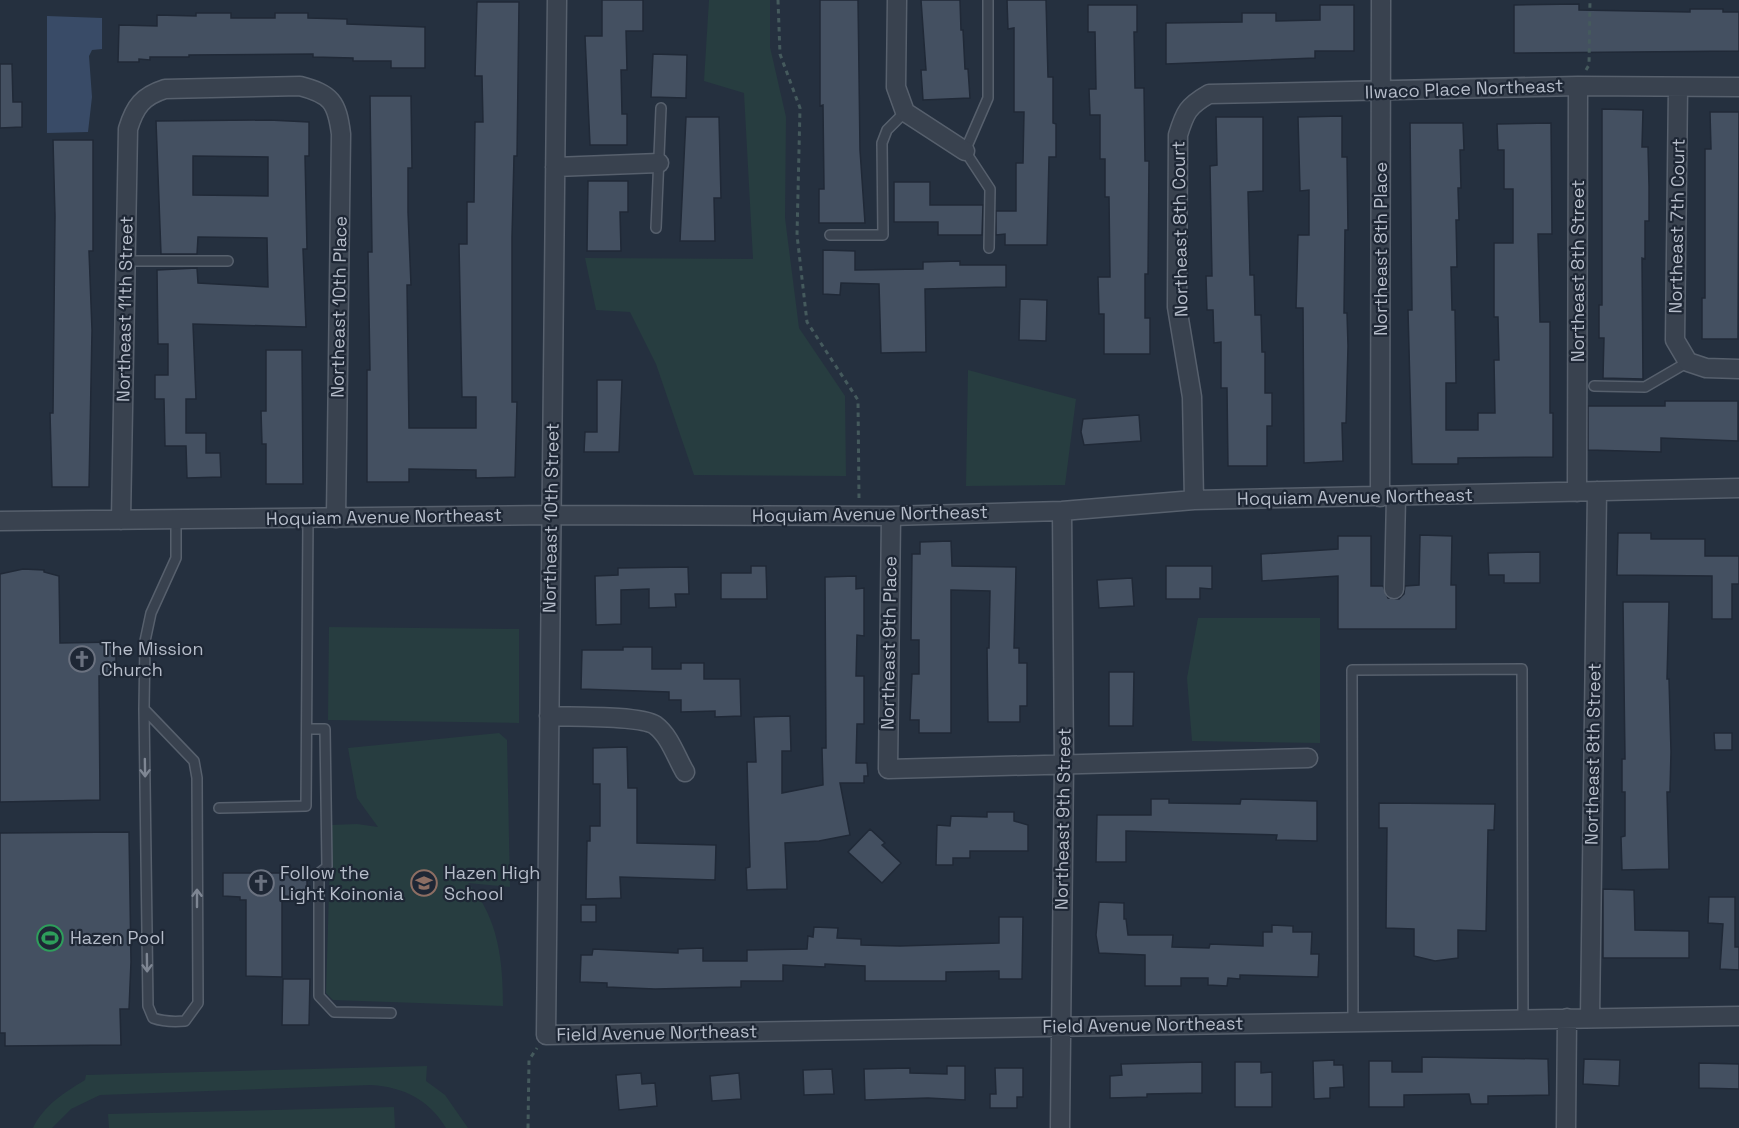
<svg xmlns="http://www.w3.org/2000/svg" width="1739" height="1128" font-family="'Space Grotesk',sans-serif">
	<rect width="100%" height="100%" fill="#25303f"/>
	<path fill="#273d40" d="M 709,0 L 770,0 L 770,47 L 786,117 L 785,218 L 799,328 L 845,396 L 846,476 L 694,475 L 656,364 L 630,312 L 596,310 L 585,258 L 753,259 L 744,93 L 704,81 Z
		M 968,370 L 1076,399 L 1065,485 L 966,486 Z
		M 1198,618 L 1320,618 L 1320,743 L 1192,741 L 1187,678 Z
		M 329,627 L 519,629 L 519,723 L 328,720 Z
		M 499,733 L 507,740 L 510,887 L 468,883 C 499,918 503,962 503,1006 L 333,1000 L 326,993 L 331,825 L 357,824 L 378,827 L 357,798 L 348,748 Z
		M 427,1066 L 426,1081 L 445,1095 L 468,1128 L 446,1128 C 429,1100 404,1087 371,1085 L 100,1095 L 71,1109 L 52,1128 L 33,1128 C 44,1105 64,1093 85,1080 L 86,1075 Z
		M 394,1107 L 395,1128 L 109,1128 L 108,1114 Z"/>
	<path fill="#394b67" d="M 47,16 L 102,18 L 102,49 L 92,50 L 89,56 L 92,97 L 88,132 L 47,133 Z"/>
	<path fill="#445061" stroke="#202937" stroke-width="1.5" fill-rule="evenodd" d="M 602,0 L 643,0 L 643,31 L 626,31 L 627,70 L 621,70 L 622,114 L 627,114 L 627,145 L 590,145 L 585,36 L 602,36 Z
		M 820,0 L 858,0 L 860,150 L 865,223 L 819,223 L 819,189 L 824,189 L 823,105 L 820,106 Z
		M 921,0 L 960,0 L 961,30 L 963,30 L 965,69 L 968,69 L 970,98 L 923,100 L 921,70 L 926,70 Z
		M 1007,0 L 1046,0 L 1048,77 L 1053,77 L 1053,123 L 1056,124 L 1056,157 L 1049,157 L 1047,245 L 1005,245 L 1005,234 L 996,235 L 996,211 L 1016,211 L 1016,163 L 1023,163 L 1024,112 L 1014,112 L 1014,28 L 1008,29 Z
		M 477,2 L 519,2 L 517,156 L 514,156 L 512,237 L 512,402 L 517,402 L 515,477 L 476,478 L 476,470 L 409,469 L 409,482 L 367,482 L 367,370 L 370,370 L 368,252 L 372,252 L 370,96 L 411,96 L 412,168 L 408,168 L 408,212 L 411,285 L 407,285 L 409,428 L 476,428 L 476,397 L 462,397 L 459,244 L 467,244 L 467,202 L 474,202 L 475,122 L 483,122 L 482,76 L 475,76 Z
		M 1579,4 L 1579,10 L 1690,12 L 1690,9 L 1723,9 L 1723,12 L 1739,12 L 1739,51 L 1514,53 L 1514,5 Z
		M 1088,5 L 1137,5 L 1137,32 L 1134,32 L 1135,88 L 1144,88 L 1145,161 L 1149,161 L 1148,274 L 1145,274 L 1145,318 L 1150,318 L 1150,354 L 1104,354 L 1104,314 L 1099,314 L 1098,277 L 1110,277 L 1109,197 L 1105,197 L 1105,159 L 1100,159 L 1100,115 L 1090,115 L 1089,89 L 1096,89 L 1095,32 L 1088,32 Z
		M 1320,5 L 1354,5 L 1354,51 L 1315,51 L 1315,58 L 1166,64 L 1166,23 L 1242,22 L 1242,13 L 1276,13 L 1276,21 L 1320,20 Z
		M 196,13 L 231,13 L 231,18 L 275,18 L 275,13 L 308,13 L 308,18 L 347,19 L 347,24 L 425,27 L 425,68 L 391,68 L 391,61 L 353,61 L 353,58 L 313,57 L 313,54 L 189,55 L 189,57 L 150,57 L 150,60 L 139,59 L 139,62 L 118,62 L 119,25 L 157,26 L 157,15 L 196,16 Z
		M 653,54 L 687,55 L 686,98 L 651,97 Z
		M 0,64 L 12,64 L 13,102 L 22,102 L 22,127 L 0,128 Z
		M 1602,109 L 1643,110 L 1642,147 L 1648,147 L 1649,186 L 1649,221 L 1645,221 L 1645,259 L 1642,258 L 1643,379 L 1603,378 L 1604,338 L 1599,338 L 1599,305 L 1602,305 Z
		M 1710,112 L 1739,112 L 1738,339 L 1702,339 L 1702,298 L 1705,298 L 1705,149 L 1711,149 Z
		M 1342,116 L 1342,157 L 1347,157 L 1348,230 L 1345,230 L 1344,313 L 1347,313 L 1348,346 L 1346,423 L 1342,423 L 1343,461 L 1304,463 L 1303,308 L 1296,308 L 1297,274 L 1298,235 L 1309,235 L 1309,190 L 1300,191 L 1298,117 Z
		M 686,117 L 719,117 L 721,198 L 714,198 L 715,241 L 680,241 Z
		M 1216,117 L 1263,117 L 1263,191 L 1248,192 L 1250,275 L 1254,275 L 1255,315 L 1261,315 L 1262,352 L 1265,352 L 1265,393 L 1272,393 L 1272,426 L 1267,426 L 1267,466 L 1228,466 L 1227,388 L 1221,388 L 1221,342 L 1214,343 L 1213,310 L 1207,310 L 1206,276 L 1212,276 L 1210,166 L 1217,165 Z
		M 269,120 L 309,122 L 309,156 L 305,156 L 307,249 L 303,249 L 306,327 L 193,324 L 196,399 L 186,399 L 186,433 L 206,433 L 206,453 L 220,453 L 221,477 L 187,478 L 186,446 L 165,446 L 164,399 L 155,399 L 155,375 L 168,375 L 168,344 L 158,344 L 157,270 L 197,268 L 198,283 L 268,287 L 267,238 L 198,237 L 197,254 L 161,254 L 156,121 ZM 193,156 L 268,157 L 268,196 L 193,195 Z
		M 1410,123 L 1463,123 L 1464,150 L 1460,150 L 1461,188 L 1458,188 L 1459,220 L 1456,220 L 1457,267 L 1451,267 L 1452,310 L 1455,310 L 1456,383 L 1446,383 L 1446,430 L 1478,430 L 1478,413 L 1495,413 L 1494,360 L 1499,360 L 1498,317 L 1494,317 L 1494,243 L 1513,243 L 1513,189 L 1504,189 L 1504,150 L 1498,150 L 1497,124 L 1551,123 L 1552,234 L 1538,234 L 1540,322 L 1550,322 L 1550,413 L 1553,413 L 1553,457 L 1458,458 L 1458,464 L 1412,464 L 1408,310 L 1412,310 Z
		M 53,140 L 93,140 L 93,251 L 89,251 L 92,330 L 89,487 L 52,487 L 50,413 L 53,413 L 55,216 Z
		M 588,181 L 628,181 L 628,212 L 620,212 L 621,251 L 587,251 Z
		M 894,182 L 930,182 L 930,205 L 983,205 L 982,235 L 938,235 L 938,222 L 894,222 Z
		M 823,250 L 855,251 L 855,270 L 923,269 L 923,262 L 960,261 L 960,265 L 1006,265 L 1006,287 L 925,289 L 926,352 L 881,353 L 879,284 L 841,283 L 840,295 L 823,294 Z
		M 1020,299 L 1047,300 L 1046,341 L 1019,340 Z
		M 266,350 L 302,350 L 303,484 L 266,484 L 266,444 L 262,444 L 261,411 L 266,411 Z
		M 597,380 L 622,380 L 619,452 L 584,452 L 585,432 L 597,432 Z
		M 1665,401 L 1738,401 L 1738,441 L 1661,438 L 1661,452 L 1588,450 L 1588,406 L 1665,406 Z
		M 1139,415 L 1141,441 L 1084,445 L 1081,432 L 1083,419 Z
		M 1618,533 L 1651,533 L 1651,539 L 1705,539 L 1705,556 L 1739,556 L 1739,584 L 1732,584 L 1732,619 L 1712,619 L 1712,576 L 1617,575 Z
		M 1420,535 L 1452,536 L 1451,585 L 1456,585 L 1456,629 L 1338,629 L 1338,576 L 1262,581 L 1261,554 L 1338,549 L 1338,536 L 1371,536 L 1371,586 L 1383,586 L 1388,598 L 1399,599 L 1404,594 L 1405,586 L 1419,585 Z
		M 951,541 L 952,566 L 1016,567 L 1014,648 L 1019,648 L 1019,663 L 1027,663 L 1027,706 L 1020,706 L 1020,722 L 988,722 L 987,648 L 989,648 L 990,591 L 951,590 L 951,733 L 919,733 L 919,720 L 910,720 L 912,674 L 919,674 L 919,640 L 911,640 L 912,554 L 920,554 L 920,542 Z
		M 1540,552 L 1540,583 L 1504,583 L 1504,575 L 1489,575 L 1488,553 Z
		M 751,566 L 766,566 L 767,599 L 721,599 L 721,573 L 751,573 Z
		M 1166,566 L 1212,566 L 1212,589 L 1200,588 L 1200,599 L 1166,599 Z
		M 688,567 L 689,594 L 675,594 L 676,607 L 649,608 L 649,589 L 621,590 L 621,624 L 596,625 L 595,576 L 618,575 L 618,568 Z
		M 23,569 L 44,570 L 44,572 L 59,576 L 60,643 L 116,642 L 116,675 L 99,676 L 100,800 L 0,802 L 0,574 Z
		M 856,576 L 856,589 L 864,588 L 864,636 L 857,635 L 856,676 L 864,676 L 864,724 L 857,724 L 856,763 L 867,763 L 868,776 L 864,776 L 864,783 L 840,783 L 850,835 L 819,841 L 785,843 L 787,889 L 747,890 L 746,868 L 750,867 L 747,762 L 756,762 L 754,717 L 790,716 L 791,751 L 782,751 L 782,793 L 823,785 L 822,748 L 826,748 L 825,577 Z
		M 1132,578 L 1134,606 L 1099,608 L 1097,580 Z
		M 1623,602 L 1669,602 L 1667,679 L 1669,679 L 1671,752 L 1670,792 L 1667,792 L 1669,869 L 1622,870 L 1621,837 L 1625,836 L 1625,792 L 1622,792 L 1622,759 L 1625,759 Z
		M 623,647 L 652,647 L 652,669 L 681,669 L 681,663 L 704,663 L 704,679 L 740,679 L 741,716 L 715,717 L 715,711 L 681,712 L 681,700 L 669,700 L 669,692 L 581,689 L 582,650 L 623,650 Z
		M 1109,672 L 1134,672 L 1133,726 L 1109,726 Z
		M 1714,733 L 1732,733 L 1732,750 L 1715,750 Z
		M 627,747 L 628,788 L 637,788 L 637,843 L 716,845 L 715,880 L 620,877 L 621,898 L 586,899 L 587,841 L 590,841 L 590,826 L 600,826 L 600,784 L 593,784 L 593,748 Z
		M 1151,799 L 1169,799 L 1169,803 L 1240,804 L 1241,799 L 1317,801 L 1317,841 L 1276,840 L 1277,835 L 1126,831 L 1126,862 L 1096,862 L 1097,815 L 1151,815 Z
		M 1379,803 L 1495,804 L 1494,830 L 1488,830 L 1486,931 L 1458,930 L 1458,958 L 1435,961 L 1414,956 L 1414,929 L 1386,928 L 1387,828 L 1379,828 Z
		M 987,812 L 1014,812 L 1014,821 L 1028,825 L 1028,851 L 970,851 L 970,858 L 953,858 L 953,865 L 936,865 L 937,825 L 950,826 L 951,816 L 987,817 Z
		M 870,829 L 885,843 L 882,845 L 901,863 L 882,883 L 848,852 Z
		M 129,832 L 131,962 L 129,1009 L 120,1009 L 121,1045 L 5,1046 L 5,1033 L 0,1033 L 0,833 Z
		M 223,873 L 307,873 L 307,897 L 282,896 L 282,977 L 246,976 L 246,900 L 240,900 L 240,897 L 223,896 Z
		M 1603,889 L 1634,890 L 1635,930 L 1689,931 L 1689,958 L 1603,958 Z
		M 1709,897 L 1735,897 L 1735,947 L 1739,947 L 1739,970 L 1720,969 L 1723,924 L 1708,923 Z
		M 1099,902 L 1124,903 L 1124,919 L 1126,919 L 1128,935 L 1173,935 L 1172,947 L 1209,948 L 1210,944 L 1263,946 L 1263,932 L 1272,932 L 1272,925 L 1293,926 L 1293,932 L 1312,932 L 1311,954 L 1319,954 L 1318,977 L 1240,975 L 1240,979 L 1228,978 L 1227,986 L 1208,985 L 1208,978 L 1181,978 L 1181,986 L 1145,986 L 1145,955 L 1099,953 L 1096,935 Z
		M 581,905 L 596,905 L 596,922 L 581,922 Z
		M 999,917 L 1023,917 L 1022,979 L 999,979 L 999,971 L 946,972 L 946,981 L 865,981 L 865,966 L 825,964 L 825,967 L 783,965 L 783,981 L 741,981 L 741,987 L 655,989 L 607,987 L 607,983 L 580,982 L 581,955 L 592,955 L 593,949 L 678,953 L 678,949 L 703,948 L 703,961 L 747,961 L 747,950 L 807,949 L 808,936 L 813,937 L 814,927 L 838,928 L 837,938 L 861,939 L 861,945 L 900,946 L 999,943 Z
		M 283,979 L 310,979 L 309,1025 L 282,1025 Z
		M 1422,1057 L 1548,1059 L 1549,1095 L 1488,1096 L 1488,1104 L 1471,1104 L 1469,1094 L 1404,1095 L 1404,1107 L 1369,1107 L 1369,1061 L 1392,1061 L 1392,1072 L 1422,1072 Z
		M 1584,1059 L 1620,1060 L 1619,1086 L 1583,1084 Z
		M 1334,1060 L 1334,1065 L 1343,1065 L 1344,1087 L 1330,1088 L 1330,1098 L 1314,1099 L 1313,1061 Z
		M 1202,1062 L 1202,1093 L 1147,1094 L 1147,1097 L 1110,1098 L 1110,1076 L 1122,1075 L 1121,1064 Z
		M 1235,1062 L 1261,1062 L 1261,1073 L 1272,1072 L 1272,1107 L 1235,1107 Z
		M 1699,1063 L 1739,1064 L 1739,1089 L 1699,1088 Z
		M 947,1066 L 965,1066 L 965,1100 L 928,1098 L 865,1100 L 864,1069 L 910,1068 L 910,1073 L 947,1074 Z
		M 995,1068 L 1023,1068 L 1023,1097 L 1017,1097 L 1017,1108 L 990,1108 L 990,1094 L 996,1094 Z
		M 832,1069 L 834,1094 L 804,1095 L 803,1070 Z
		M 641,1073 L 642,1084 L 655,1083 L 657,1106 L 619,1110 L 616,1075 Z
		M 739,1073 L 741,1099 L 712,1101 L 710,1076 Z"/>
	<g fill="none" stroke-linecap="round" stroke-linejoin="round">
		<g stroke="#57606d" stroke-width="12">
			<path id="lane" d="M 988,0 L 988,98 L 965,151 L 990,189 L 989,248
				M 656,228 L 661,108
				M 830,235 L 883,235 L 882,143 L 887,130 L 905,112
				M 125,261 L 228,261
				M 1594,386 L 1645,387 L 1688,362
				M 144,709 L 194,761 L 197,778 L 198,1003 L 185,1021 C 173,1022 164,1022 153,1018 L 148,1006 L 144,709 L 145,641 L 151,613 L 176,558 L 176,520
				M 307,729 L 325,729 L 327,867 L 319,873 L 319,996 L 334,1012 L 391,1013
				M 219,808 L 306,806 L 308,518
				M 1353,1021 L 1352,670 L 1522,669 L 1523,1019"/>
		</g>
		<g stroke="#57606d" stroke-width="21">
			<path id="street" d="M 557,0 L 546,1035 L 1739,1016
				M 897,0 L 896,87 L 905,112 L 965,151
				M 1678,88 L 1675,340 L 1688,362 L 1706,368 L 1739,369
				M 555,167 L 659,163
				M 1577,492 L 1578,86
				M 1380,497 L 1381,0
				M 1194,500 L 1192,397 L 1177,307 L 1178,135 C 1185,112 1188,106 1209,94 L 1578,86 L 1739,87
				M 891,516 L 888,769 L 1308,758
				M 121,520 L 128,129 C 135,106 143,96 165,89 L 300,86 C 331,94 337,102 341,134 L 336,518
				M 0,521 L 551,515 L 891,516 L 1062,511 L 1194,500 L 1739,488
				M 1394,589 L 1396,497
				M 549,716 C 570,717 640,715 655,725 C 670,736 676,757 685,772
				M 1590,1018 L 1597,491
				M 1060,1128 L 1064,765 L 1062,511
				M 1566,1128 L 1567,1018"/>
		</g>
		<path stroke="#455a5d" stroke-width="3" stroke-dasharray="4.5 4.5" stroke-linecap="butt" d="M 778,0 L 780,54 L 800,108 L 797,235 L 807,322 L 858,400 L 859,499
			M 1586,70 L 1589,65 L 1590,0
			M 528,1128 L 529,1060 L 537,1048"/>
		<use href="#lane" stroke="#39424f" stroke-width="9"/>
		<use href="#street" stroke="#39424f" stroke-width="18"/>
	</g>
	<defs><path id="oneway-shaft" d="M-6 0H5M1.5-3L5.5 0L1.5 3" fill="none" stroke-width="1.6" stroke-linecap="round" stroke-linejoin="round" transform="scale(1.5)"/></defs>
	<g stroke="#7e8693">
		<use href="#oneway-shaft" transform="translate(145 768) rotate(89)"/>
		<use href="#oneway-shaft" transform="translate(197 898) rotate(-90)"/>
		<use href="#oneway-shaft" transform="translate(147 963) rotate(89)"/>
	</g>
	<defs>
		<g id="church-ring" transform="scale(1.35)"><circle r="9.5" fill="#1e2735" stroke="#6b7280" stroke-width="1.5"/><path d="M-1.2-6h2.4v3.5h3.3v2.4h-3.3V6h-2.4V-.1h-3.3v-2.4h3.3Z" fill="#6b7280"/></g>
		<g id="school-ring" transform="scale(1.35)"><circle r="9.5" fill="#1e2735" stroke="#8d6e63" stroke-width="1.5"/><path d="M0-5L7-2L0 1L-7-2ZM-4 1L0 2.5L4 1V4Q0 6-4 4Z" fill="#8d6e63"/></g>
		<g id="stadium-ring" transform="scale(1.35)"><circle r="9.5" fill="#1e2735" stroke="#2e9e5b" stroke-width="1.5"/><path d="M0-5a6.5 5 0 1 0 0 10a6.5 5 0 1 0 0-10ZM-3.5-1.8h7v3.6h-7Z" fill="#2e9e5b"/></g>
	</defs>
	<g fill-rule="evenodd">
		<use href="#church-ring" x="82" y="659"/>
		<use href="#church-ring" x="261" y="883"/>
		<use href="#school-ring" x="424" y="883"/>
		<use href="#stadium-ring" x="50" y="938"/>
	</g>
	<g text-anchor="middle" stroke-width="4.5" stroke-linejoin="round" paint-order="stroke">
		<g font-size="18" fill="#b6bdca" stroke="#1e2735">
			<text transform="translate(1464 89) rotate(-2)" y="6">Ilwaco Place Northeast</text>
			<text transform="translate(1677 226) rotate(-89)" y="6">Northeast 7th Court</text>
			<text transform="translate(1180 229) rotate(-91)" y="6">Northeast 8th Court</text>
			<text transform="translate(1381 249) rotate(-90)" y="6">Northeast 8th Place</text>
			<text transform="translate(1578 271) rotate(-90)" y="6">Northeast 8th Street</text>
			<text transform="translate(339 307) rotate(-89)" y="6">Northeast 10th Place</text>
			<text transform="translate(125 309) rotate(-89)" y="6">Northeast 11th Street</text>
			<text transform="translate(1355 497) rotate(-1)" y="6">Hoquiam Avenue Northeast</text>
			<text transform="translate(870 514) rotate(-1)" y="6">Hoquiam Avenue Northeast</text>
			<text transform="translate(384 517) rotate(-1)" y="6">Hoquiam Avenue Northeast</text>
			<text transform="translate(551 518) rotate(-89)" y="6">Northeast 10th Street</text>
			<text transform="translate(889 643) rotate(-89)" y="6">Northeast 9th Place</text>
			<text transform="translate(1593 754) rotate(-89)" y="6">Northeast 8th Street</text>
			<text transform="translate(1063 819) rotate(-89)" y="6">Northeast 9th Street</text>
			<text transform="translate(1143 1025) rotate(-1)" y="6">Field Avenue Northeast</text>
			<text transform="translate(657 1033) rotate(-1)" y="6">Field Avenue Northeast</text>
		</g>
		<g font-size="18" fill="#b6bdca" stroke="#1e2735" text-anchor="start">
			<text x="101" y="655">The Mission<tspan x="101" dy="21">Church</tspan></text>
			<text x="280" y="879">Follow the<tspan x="280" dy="21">Light Koinonia</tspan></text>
			<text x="444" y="879">Hazen High<tspan x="444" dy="21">School</tspan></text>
			<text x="70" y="944">Hazen Pool</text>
		</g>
	</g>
</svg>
